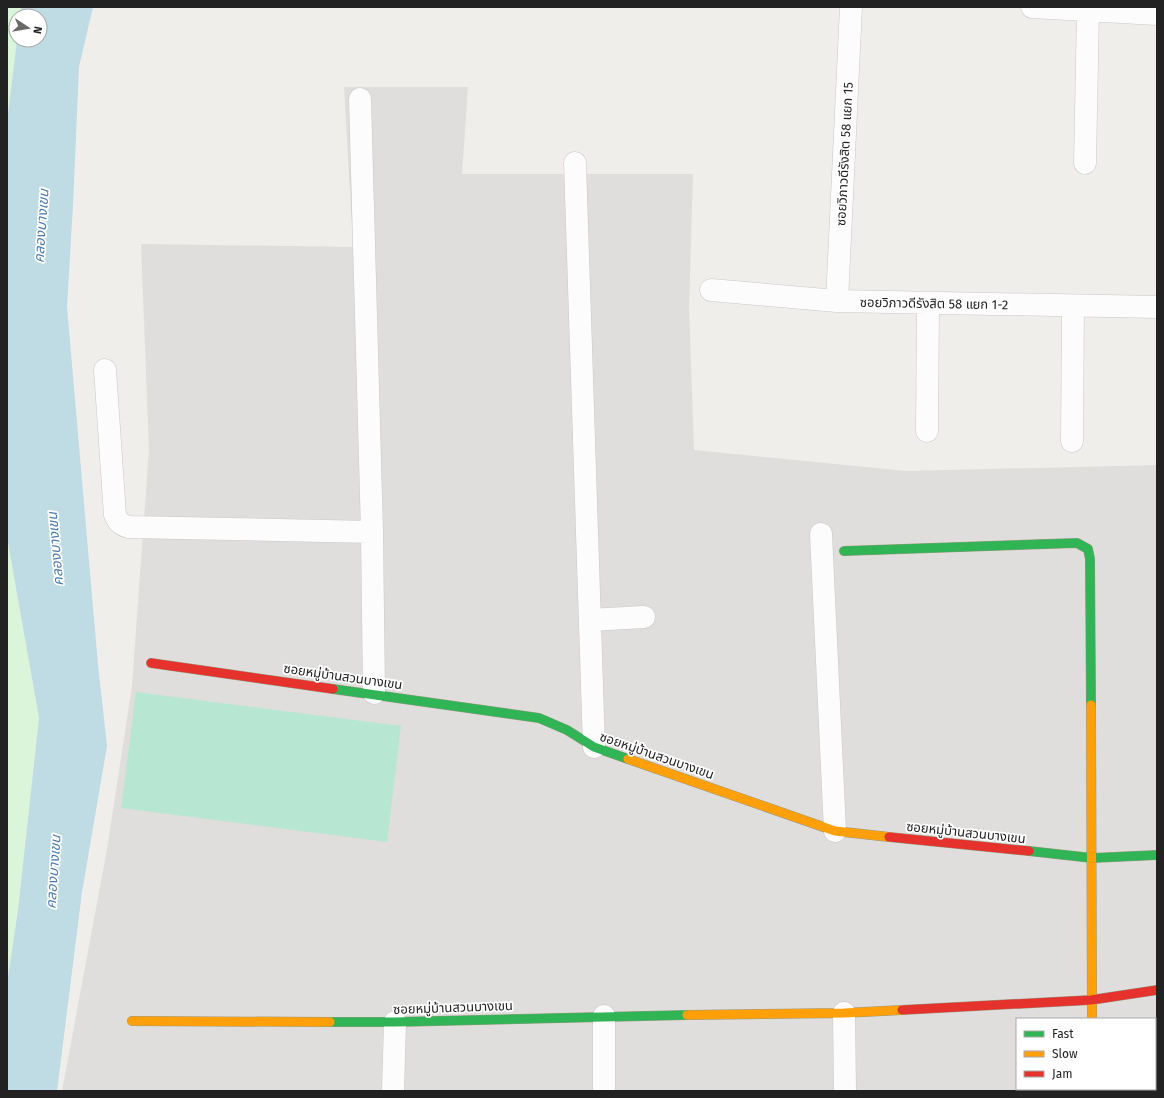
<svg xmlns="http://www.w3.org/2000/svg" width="1164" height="1098" font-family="'Fira Sans','Noto Sans Thai',sans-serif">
	<rect width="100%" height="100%" fill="#f0eeeb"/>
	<path fill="#dfdedc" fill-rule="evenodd" d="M 344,87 L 468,87 L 462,174 L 693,174 L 689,307 L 694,450 L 907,471 L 1157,465 L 1157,1091 L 62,1091 L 107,849 L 132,686 L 149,450 L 141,244 L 353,247 ZM 1017,1019 L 1155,1019 L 1155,1089 L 1017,1089 Z"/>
	<path fill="#daf5da" d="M 7,7 L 21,7 L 19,16 L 16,16 L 17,40 L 7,122 Z
		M 7,537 L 39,718 L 18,910 L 7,984 Z"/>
	<path fill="#b7e6d2" d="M 136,692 L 401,726 L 387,842 L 121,808 Z"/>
	<path fill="#bfdbe3" d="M 21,7 L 93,7 L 79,67 L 73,205 L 67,307 L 98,665 L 107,746 L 82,892 L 57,1091 L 7,1091 L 7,984 L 18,910 L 39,718 L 7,537 L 7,122 L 17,40 L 40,40 L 40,16 L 19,16 Z"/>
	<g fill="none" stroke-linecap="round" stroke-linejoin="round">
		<g stroke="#c9c8c7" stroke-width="23">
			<path id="street" d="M 1032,7 L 1157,14
				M 360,99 L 372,532 L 374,693
				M 575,163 L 594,747
				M 1085,163 L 1088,11
				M 711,290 L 837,301 L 1157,307
				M 837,301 L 851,7
				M 105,370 L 115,515 C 118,522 121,525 129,527 L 372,532
				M 927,431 L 928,303
				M 1072,441 L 1073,306
				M 821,534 L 835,831
				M 590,620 L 644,617
				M 844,1013 L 845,1091
				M 604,1016 L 604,1091
				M 1094,1089 L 1094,1091
				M 393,1091 L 395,1022"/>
		</g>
		<g stroke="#999a82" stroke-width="10">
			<path id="fast" d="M 844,551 L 1077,543 L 1088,549 L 1090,559 L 1091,705
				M 333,689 L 539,718 L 567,730 L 594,747 L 628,759
				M 1029,851 L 1092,858 L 1157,855
				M 330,1022 L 395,1022 L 687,1015"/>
		</g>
		<g stroke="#999a82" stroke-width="10">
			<path id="slow" d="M 1091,705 L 1092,1019
				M 628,759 L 835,831 L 889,837
				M 687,1015 L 844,1013 L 902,1010
				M 132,1021 L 330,1022"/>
		</g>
		<g stroke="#999a82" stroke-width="10">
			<path id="jam" d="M 151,663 L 333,689
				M 889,837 L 1029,851
				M 902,1010 L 1091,1000 L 1157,990"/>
		</g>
		<use href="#street" stroke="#fdfcfc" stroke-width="22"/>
		<use href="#fast" stroke="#30b455" stroke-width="9"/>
		<use href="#slow" stroke="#ff9f0a" stroke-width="9"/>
		<use href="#jam" stroke="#e5322d" stroke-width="9"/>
	</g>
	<g text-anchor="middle" stroke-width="3.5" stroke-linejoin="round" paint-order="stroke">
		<g font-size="13" fill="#222" stroke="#fff">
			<text transform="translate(844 154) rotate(-87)" y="5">ซอยวิภาวดีรังสิต 58 แยก 15</text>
			<text transform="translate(934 303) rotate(1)" y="5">ซอยวิภาวดีรังสิต 58 แยก 1-2</text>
			<text transform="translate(343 676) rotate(8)" y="5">ซอยหมู่บ้านสวนบางเขน</text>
			<text transform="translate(657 755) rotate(19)" y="5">ซอยหมู่บ้านสวนบางเขน</text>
			<text transform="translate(966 832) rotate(6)" y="5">ซอยหมู่บ้านสวนบางเขน</text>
			<text transform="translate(453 1007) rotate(-2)" y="5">ซอยหมู่บ้านสวนบางเขน</text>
		</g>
		<g font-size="14" font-style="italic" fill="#4a7aab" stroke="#fff">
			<text transform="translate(41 226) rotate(-86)" y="5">คลองบางเขน</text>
			<text transform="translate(55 549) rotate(-95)" y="5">คลองบางเขน</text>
			<text transform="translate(53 872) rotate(-86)" y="5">คลองบางเขน</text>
		</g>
	</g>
	<rect width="1164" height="1098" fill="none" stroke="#222222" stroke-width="16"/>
	<rect x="1016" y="1018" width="140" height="72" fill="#ffffff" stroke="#a7a7a7"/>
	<rect x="1024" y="1031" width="20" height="6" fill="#30b455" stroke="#a7a7a7"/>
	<text x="1052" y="1038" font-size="12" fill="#222222">Fast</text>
	<rect x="1024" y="1051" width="20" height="6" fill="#ff9f0a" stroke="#a7a7a7"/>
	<text x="1052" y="1058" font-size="12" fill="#222222">Slow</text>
	<rect x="1024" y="1071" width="20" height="6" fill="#e5322d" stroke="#a7a7a7"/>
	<text x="1052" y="1078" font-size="12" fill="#222222">Jam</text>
	<g transform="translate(28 28) rotate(102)"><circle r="19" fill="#ffffff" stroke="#a7a7a7"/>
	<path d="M0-3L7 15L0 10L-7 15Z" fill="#6a6968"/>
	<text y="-6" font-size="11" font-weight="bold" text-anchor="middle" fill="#222222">N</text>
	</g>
</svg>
